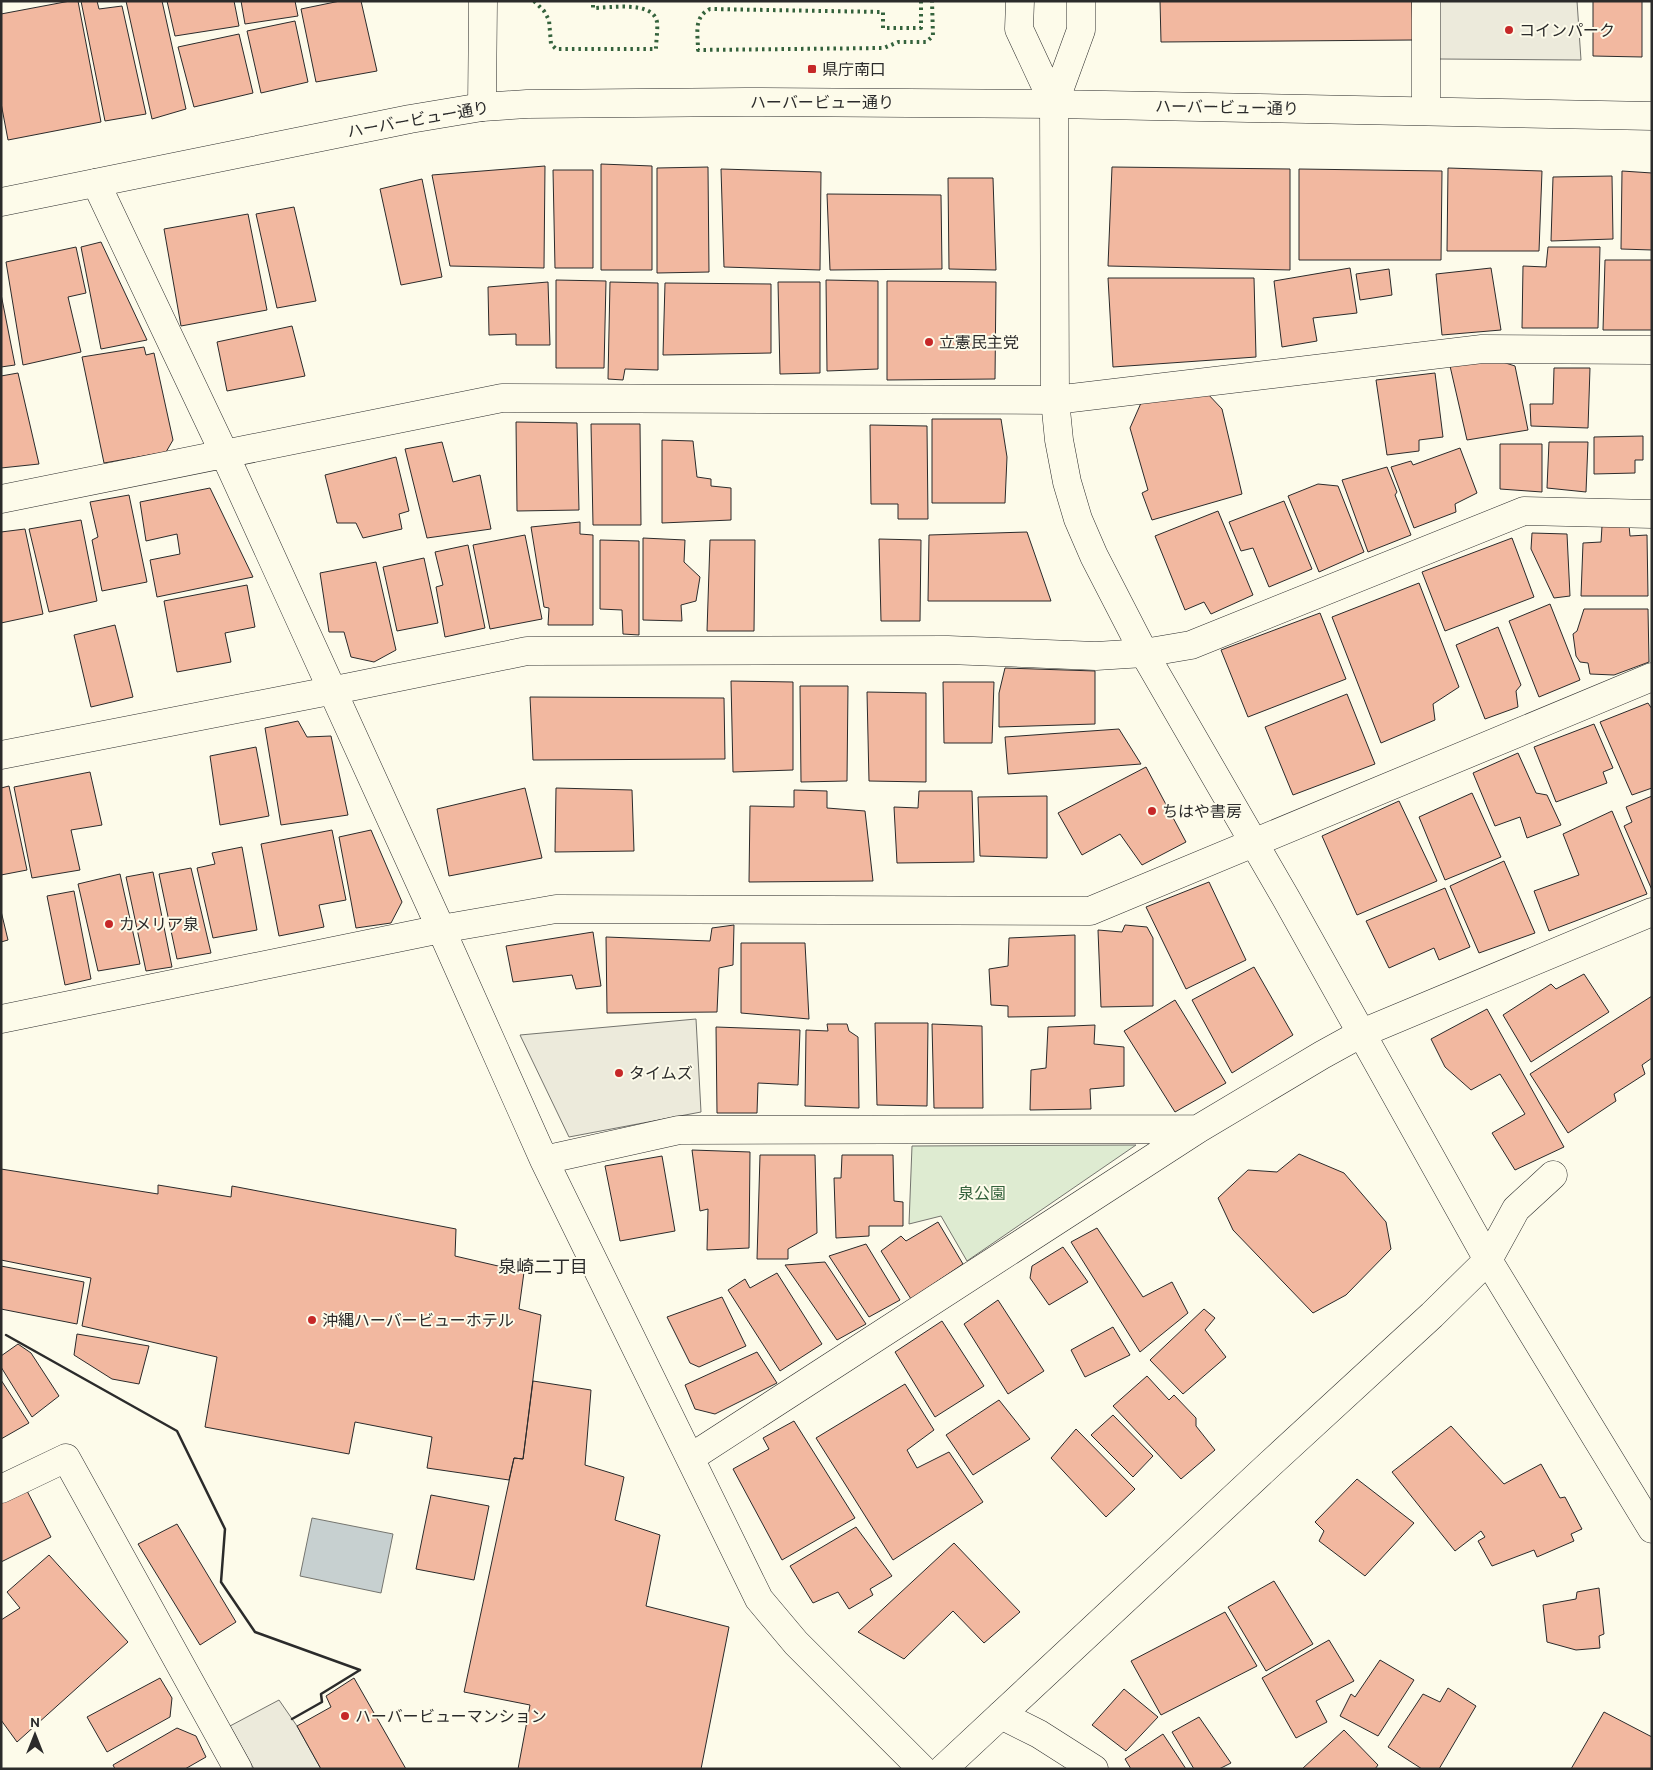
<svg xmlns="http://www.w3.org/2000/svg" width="1653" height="1770" font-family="Overpass,'Noto Sans JP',sans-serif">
	<rect width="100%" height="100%" fill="#fdfbea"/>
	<path fill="#deebd1" stroke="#74746e" d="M 1136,1145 L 967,1261 L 941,1216 L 909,1224 L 912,1146 Z"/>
	<path fill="#eceadb" stroke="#74746e" d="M 1439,1 L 1577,1 L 1581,60 L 1439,59 Z
		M 696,1019 L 701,1112 L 569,1137 L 520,1035 Z
		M 279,1700 L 297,1726 L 321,1769 L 254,1769 L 230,1726 Z"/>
	<path fill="#c7d0d0" stroke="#74746e" d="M 312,1518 L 393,1534 L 381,1593 L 300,1576 Z"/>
	<path fill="#f2b8a0" stroke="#2b2b2b" d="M 70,1 L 78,1 L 101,122 L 8,140 L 1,103 L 1,14 Z
		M 81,1 L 97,1 L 99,9 L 122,6 L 146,114 L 105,121 Z
		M 126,1 L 162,1 L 186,109 L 152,119 Z
		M 167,1 L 234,1 L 239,26 L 175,36 Z
		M 241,1 L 295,1 L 298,16 L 245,24 Z
		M 340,1 L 361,1 L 377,71 L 316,82 L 301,9 Z
		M 1160,1 L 1412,1 L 1413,40 L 1161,42 Z
		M 1593,1 L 1642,1 L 1642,57 L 1593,56 Z
		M 295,21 L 308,82 L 261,93 L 247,31 Z
		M 239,34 L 253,93 L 194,107 L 178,47 Z
		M 601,164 L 652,166 L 652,270 L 601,270 Z
		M 545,166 L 544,268 L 450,266 L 432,175 Z
		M 708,167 L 709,272 L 657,273 L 657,168 Z
		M 1112,167 L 1290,169 L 1290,270 L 1108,266 Z
		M 1448,168 L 1542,171 L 1539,251 L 1447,251 Z
		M 721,169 L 821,172 L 820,270 L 724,267 Z
		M 1299,169 L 1442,171 L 1441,260 L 1299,260 Z
		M 553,170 L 593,170 L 593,268 L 555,268 Z
		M 1622,171 L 1652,173 L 1652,250 L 1621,249 Z
		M 1612,176 L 1613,239 L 1551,241 L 1553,177 Z
		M 948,178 L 993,178 L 996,270 L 949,269 Z
		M 422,179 L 442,277 L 401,285 L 380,189 Z
		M 827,194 L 941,195 L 942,269 L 830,270 Z
		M 294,207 L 316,301 L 277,308 L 256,214 Z
		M 248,214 L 267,310 L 181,326 L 164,229 Z
		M 101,242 L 147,340 L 101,349 L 81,247 Z
		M 76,247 L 86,293 L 68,297 L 81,352 L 23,365 L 6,262 Z
		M 1548,247 L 1600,247 L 1598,328 L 1522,328 L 1523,266 L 1546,267 Z
		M 1605,260 L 1652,260 L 1652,330 L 1603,330 Z
		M 1350,268 L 1357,313 L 1313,318 L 1317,341 L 1282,347 L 1274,281 Z
		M 1491,268 L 1501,330 L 1442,335 L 1436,274 Z
		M 1389,269 L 1392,295 L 1360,300 L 1356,274 Z
		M 1108,278 L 1254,278 L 1256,357 L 1113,367 Z
		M 556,280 L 606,281 L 604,368 L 556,368 Z
		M 826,280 L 878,281 L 878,369 L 827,371 Z
		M 887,281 L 996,282 L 995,379 L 887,380 Z
		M 548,282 L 550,345 L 516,345 L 516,334 L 489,335 L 488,287 Z
		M 610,282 L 658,283 L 658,370 L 625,369 L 623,380 L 608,379 Z
		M 778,282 L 820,282 L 820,373 L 780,374 Z
		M 665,283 L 771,284 L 771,353 L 663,355 Z
		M 1,294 L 15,365 L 1,367 Z
		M 292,326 L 305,376 L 227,391 L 217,342 Z
		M 144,347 L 146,355 L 154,353 L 173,440 L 166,452 L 104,463 L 82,357 Z
		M 1493,359 L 1515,366 L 1528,430 L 1467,440 L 1450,366 Z
		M 1554,368 L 1590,368 L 1588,428 L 1531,426 L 1530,404 L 1553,404 Z
		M 18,373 L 39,464 L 1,468 L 1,376 Z
		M 1435,373 L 1443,437 L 1419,440 L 1419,451 L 1387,455 L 1376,380 Z
		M 1206,392 L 1222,409 L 1242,494 L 1152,520 L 1142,493 L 1148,490 L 1130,428 L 1141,403 Z
		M 932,419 L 1001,419 L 1007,457 L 1005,503 L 932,503 Z
		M 516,422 L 577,423 L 579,510 L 517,511 Z
		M 591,424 L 640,424 L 641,525 L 593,525 Z
		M 870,425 L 927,426 L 928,519 L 898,519 L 898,504 L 871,504 Z
		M 1643,436 L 1643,460 L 1635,460 L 1635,473 L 1594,474 L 1594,437 Z
		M 662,440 L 693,441 L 697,477 L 711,479 L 711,486 L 731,488 L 731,520 L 662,523 Z
		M 442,442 L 453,482 L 480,475 L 491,529 L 427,538 L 405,449 Z
		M 1549,442 L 1588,442 L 1586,492 L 1547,488 Z
		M 1500,444 L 1542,444 L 1542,492 L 1500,489 Z
		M 1460,448 L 1477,493 L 1455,504 L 1456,512 L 1414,528 L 1391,467 L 1411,461 L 1413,465 Z
		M 396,457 L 409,511 L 399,514 L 402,529 L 363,538 L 356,523 L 337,523 L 325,475 Z
		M 1387,467 L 1397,492 L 1395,495 L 1411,535 L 1368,552 L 1342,480 Z
		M 1318,484 L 1338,486 L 1364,552 L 1319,572 L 1288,496 Z
		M 210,488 L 253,577 L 157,597 L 150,560 L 180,554 L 177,534 L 146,541 L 140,502 Z
		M 129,495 L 147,582 L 102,591 L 92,540 L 98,537 L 90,502 Z
		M 1284,501 L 1312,569 L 1269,587 L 1253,548 L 1241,551 L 1229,522 Z
		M 1218,511 L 1253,595 L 1211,614 L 1204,602 L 1185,610 L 1155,536 Z
		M 81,520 L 97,601 L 49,612 L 29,529 Z
		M 580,522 L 580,534 L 593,535 L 593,625 L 548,625 L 549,608 L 544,607 L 531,527 Z
		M 1629,525 L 1630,536 L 1647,535 L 1648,596 L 1581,596 L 1583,543 L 1601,542 L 1602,526 Z
		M 25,529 L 43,614 L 1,623 L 1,532 Z
		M 1027,532 L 1051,601 L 928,601 L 929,535 Z
		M 1532,533 L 1567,534 L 1570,596 L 1554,598 L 1531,549 Z
		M 525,535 L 542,619 L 490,629 L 473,545 Z
		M 643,538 L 685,540 L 684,562 L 700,577 L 696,601 L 681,605 L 682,621 L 643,620 Z
		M 1512,538 L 1534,597 L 1445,631 L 1422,572 Z
		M 879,539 L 921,540 L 920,621 L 881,621 Z
		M 600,540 L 639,541 L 639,635 L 623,634 L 622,610 L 600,609 Z
		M 710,540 L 755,540 L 754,631 L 707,631 Z
		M 468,545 L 485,628 L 445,637 L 436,587 L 443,585 L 435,552 Z
		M 424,558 L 438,623 L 397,631 L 383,567 Z
		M 376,562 L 396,650 L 374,662 L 351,657 L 344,632 L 329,632 L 320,573 Z
		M 1419,583 L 1459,687 L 1433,704 L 1435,720 L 1381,743 L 1332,617 Z
		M 247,585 L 255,627 L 225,633 L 231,662 L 177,672 L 164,601 Z
		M 1550,604 L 1580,680 L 1539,697 L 1509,621 Z
		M 1584,609 L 1648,609 L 1649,662 L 1614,675 L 1590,674 L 1588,663 L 1580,662 L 1576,656 L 1573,634 L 1577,631 Z
		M 1320,613 L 1346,679 L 1248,717 L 1221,650 Z
		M 115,625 L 133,697 L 91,707 L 74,635 Z
		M 1498,627 L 1521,685 L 1516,691 L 1518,707 L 1485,719 L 1456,645 Z
		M 1005,668 L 1095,671 L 1095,724 L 999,727 L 999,693 Z
		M 731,681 L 793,682 L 793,770 L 733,772 Z
		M 943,682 L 994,682 L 992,743 L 944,743 Z
		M 800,686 L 848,686 L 847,781 L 801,782 Z
		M 867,692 L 926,693 L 926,782 L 869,781 Z
		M 1347,694 L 1375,764 L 1293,795 L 1265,727 Z
		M 530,697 L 724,698 L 725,759 L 533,760 Z
		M 1648,703 L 1652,709 L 1652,788 L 1632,795 L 1600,722 Z
		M 298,721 L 307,737 L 331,736 L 348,815 L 281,825 L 265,728 Z
		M 1594,724 L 1613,768 L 1603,772 L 1607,783 L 1556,802 L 1534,747 Z
		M 1119,729 L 1141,764 L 1008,774 L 1005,737 Z
		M 256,747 L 269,816 L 220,825 L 210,756 Z
		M 1518,753 L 1536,793 L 1547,795 L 1561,825 L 1527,838 L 1520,817 L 1495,826 L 1473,773 Z
		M 1146,767 L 1186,842 L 1142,865 L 1120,834 L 1082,855 L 1058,813 Z
		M 90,772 L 102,825 L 71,830 L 80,870 L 32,878 L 14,787 Z
		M 9,786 L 27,870 L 1,875 L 1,788 Z
		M 525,788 L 542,858 L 449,876 L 437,809 Z
		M 556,788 L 632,790 L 634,851 L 555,852 Z
		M 794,790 L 827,791 L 827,808 L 865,811 L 873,881 L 749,882 L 750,806 L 794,807 Z
		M 919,791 L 972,791 L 974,862 L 897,863 L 894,807 L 918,808 Z
		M 1472,793 L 1501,857 L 1445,880 L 1419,817 Z
		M 1047,796 L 1047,858 L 980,856 L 978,797 Z
		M 1652,796 L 1652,890 L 1624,826 L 1632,822 L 1626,807 Z
		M 1399,801 L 1437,881 L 1357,915 L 1322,836 Z
		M 1612,811 L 1647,894 L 1549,931 L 1534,891 L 1579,875 L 1563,834 Z
		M 332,830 L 346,900 L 319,905 L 324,927 L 279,936 L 261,844 Z
		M 371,830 L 402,902 L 391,923 L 356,928 L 339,837 Z
		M 242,847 L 257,930 L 213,938 L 197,868 L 215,864 L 212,853 Z
		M 1504,861 L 1535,933 L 1479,953 L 1450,886 Z
		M 191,868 L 211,953 L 177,959 L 159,874 Z
		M 153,872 L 172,967 L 146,971 L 126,877 Z
		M 120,874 L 140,964 L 98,971 L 78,884 Z
		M 1209,882 L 1246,960 L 1186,989 L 1146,907 Z
		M 1445,888 L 1470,947 L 1439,960 L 1434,948 L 1389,968 L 1366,921 Z
		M 74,891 L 91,979 L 65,985 L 47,896 Z
		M 1,911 L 8,940 L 1,942 Z
		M 734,925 L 733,965 L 719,968 L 717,1012 L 607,1013 L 606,937 L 710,941 L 712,928 Z
		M 1125,925 L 1147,927 L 1153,938 L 1153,1006 L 1101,1007 L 1098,930 L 1122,932 Z
		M 593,932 L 601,986 L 576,989 L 572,975 L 513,982 L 506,946 Z
		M 1075,935 L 1075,1016 L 1008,1017 L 1008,1006 L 991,1005 L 989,969 L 1008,966 L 1009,938 Z
		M 741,943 L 805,943 L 809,1019 L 741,1013 Z
		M 1254,967 L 1293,1035 L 1232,1073 L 1192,1000 Z
		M 1584,974 L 1609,1012 L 1531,1062 L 1503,1015 L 1551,984 L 1556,989 Z
		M 1652,996 L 1652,1058 L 1642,1065 L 1645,1074 L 1614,1094 L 1616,1101 L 1568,1133 L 1530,1074 Z
		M 1175,1000 L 1226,1083 L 1175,1112 L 1124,1031 Z
		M 1487,1009 L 1564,1147 L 1515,1170 L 1492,1133 L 1525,1114 L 1500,1074 L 1471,1090 L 1445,1067 L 1431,1039 Z
		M 875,1023 L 928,1023 L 927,1106 L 877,1105 Z
		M 827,1024 L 847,1024 L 849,1031 L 858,1037 L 859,1108 L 805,1106 L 806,1030 L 828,1031 Z
		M 932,1024 L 982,1026 L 983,1108 L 934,1108 Z
		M 1095,1025 L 1094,1044 L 1124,1047 L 1124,1086 L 1090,1089 L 1091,1109 L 1030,1110 L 1031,1070 L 1046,1068 L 1048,1027 Z
		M 716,1027 L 800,1030 L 798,1085 L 758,1083 L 757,1113 L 717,1113 Z
		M 692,1150 L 750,1152 L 749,1248 L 707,1250 L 708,1209 L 700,1211 Z
		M 1299,1154 L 1344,1173 L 1386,1222 L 1391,1249 L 1346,1295 L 1313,1313 L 1233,1230 L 1218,1198 L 1248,1170 L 1277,1172 Z
		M 760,1155 L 815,1155 L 817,1233 L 788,1249 L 788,1259 L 757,1259 Z
		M 842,1155 L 893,1155 L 894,1201 L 903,1202 L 903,1226 L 869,1226 L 869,1236 L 836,1238 L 834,1178 L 841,1178 Z
		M 662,1156 L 675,1231 L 620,1241 L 605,1166 Z
		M 1,1169 L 158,1194 L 158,1185 L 231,1197 L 232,1186 L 456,1229 L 455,1256 L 524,1272 L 519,1309 L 541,1315 L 523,1459 L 514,1458 L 509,1480 L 427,1468 L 432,1437 L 355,1422 L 349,1454 L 205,1427 L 217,1357 L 82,1326 L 91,1278 L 1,1260 Z
		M 938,1222 L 963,1264 L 911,1299 L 881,1251 L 901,1236 L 906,1241 Z
		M 1097,1228 L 1143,1297 L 1172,1282 L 1188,1313 L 1140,1352 L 1071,1242 Z
		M 866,1244 L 900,1300 L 869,1317 L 829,1256 Z
		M 1063,1247 L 1088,1282 L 1049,1305 L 1030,1278 L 1032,1266 Z
		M 825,1262 L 866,1324 L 837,1340 L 785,1265 Z
		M 1,1266 L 84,1282 L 77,1324 L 1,1309 Z
		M 777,1273 L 822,1344 L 780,1371 L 728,1290 L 745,1279 L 750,1288 Z
		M 722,1297 L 746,1346 L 699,1367 L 690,1363 L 667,1317 Z
		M 998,1300 L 1044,1371 L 1008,1394 L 964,1324 Z
		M 1204,1309 L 1215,1318 L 1205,1330 L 1226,1357 L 1183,1394 L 1150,1360 Z
		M 942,1321 L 984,1386 L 935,1417 L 895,1352 Z
		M 1113,1327 L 1130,1355 L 1085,1377 L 1071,1350 Z
		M 77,1334 L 149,1346 L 139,1384 L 112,1379 L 74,1355 Z
		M 18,1344 L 31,1353 L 59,1396 L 32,1417 L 1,1367 L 1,1356 Z
		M 757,1352 L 777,1383 L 715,1414 L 695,1409 L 685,1385 Z
		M 1147,1376 L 1169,1400 L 1174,1395 L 1196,1418 L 1196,1426 L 1215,1450 L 1181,1479 L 1113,1406 Z
		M 1,1380 L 29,1423 L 1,1439 Z
		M 533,1381 L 591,1390 L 585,1465 L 624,1477 L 615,1520 L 660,1535 L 646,1606 L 729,1627 L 701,1769 L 518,1769 L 530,1705 L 464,1692 L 514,1458 L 523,1459 Z
		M 905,1384 L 934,1430 L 907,1450 L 917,1468 L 949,1452 L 983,1502 L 893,1560 L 816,1438 Z
		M 999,1400 L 1030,1439 L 973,1475 L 946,1435 Z
		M 1113,1415 L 1153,1456 L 1133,1477 L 1091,1435 Z
		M 794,1421 L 855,1518 L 782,1560 L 733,1469 L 769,1449 L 763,1438 Z
		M 1451,1426 L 1504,1484 L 1541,1464 L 1560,1498 L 1565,1497 L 1582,1529 L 1571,1534 L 1574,1541 L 1537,1557 L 1534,1550 L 1492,1566 L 1478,1541 L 1485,1537 L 1481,1531 L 1455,1551 L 1392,1472 Z
		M 1076,1429 L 1135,1489 L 1106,1517 L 1051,1458 Z
		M 1357,1479 L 1414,1523 L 1365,1576 L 1319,1541 L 1324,1531 L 1315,1522 Z
		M 25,1487 L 51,1537 L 1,1562 L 1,1499 Z
		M 431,1495 L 489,1506 L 474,1580 L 416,1569 Z
		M 177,1524 L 236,1622 L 200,1645 L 138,1544 Z
		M 856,1527 L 892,1576 L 870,1589 L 873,1595 L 849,1609 L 838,1592 L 813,1603 L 790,1566 Z
		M 954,1543 L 1020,1612 L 984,1643 L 953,1611 L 904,1659 L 858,1632 Z
		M 49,1555 L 128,1642 L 17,1742 L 1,1720 L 1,1620 L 20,1608 L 7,1592 Z
		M 1274,1581 L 1313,1644 L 1266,1671 L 1228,1607 Z
		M 1599,1588 L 1604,1634 L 1599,1636 L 1600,1648 L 1576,1650 L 1547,1642 L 1543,1605 L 1576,1599 L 1577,1592 Z
		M 1225,1612 L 1257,1666 L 1161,1715 L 1131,1661 Z
		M 1329,1640 L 1354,1681 L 1316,1701 L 1327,1722 L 1296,1738 L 1262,1678 Z
		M 1380,1660 L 1414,1680 L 1378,1736 L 1340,1716 L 1351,1694 L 1355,1697 Z
		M 160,1678 L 172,1698 L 170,1717 L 107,1752 L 87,1717 Z
		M 354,1678 L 406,1769 L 321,1769 L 297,1726 L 331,1707 L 326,1696 Z
		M 1448,1688 L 1476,1706 L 1439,1769 L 1422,1769 L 1388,1747 L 1423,1694 L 1440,1702 Z
		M 1124,1689 L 1158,1717 L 1126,1751 L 1092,1725 Z
		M 1604,1712 L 1652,1737 L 1652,1769 L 1571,1769 Z
		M 1199,1717 L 1231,1763 L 1219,1769 L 1194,1769 L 1172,1732 Z
		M 177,1728 L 196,1736 L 206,1757 L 185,1769 L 115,1769 L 113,1765 Z
		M 1344,1730 L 1378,1765 L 1375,1769 L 1302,1769 Z
		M 1163,1734 L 1186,1769 L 1131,1769 L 1125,1759 Z"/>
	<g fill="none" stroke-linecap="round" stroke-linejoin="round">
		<g stroke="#2b2b2b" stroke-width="29">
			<path id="minor" d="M 1426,1 L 1426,111
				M 96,183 L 225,455 L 441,929 L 544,1160 L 759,1599 L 796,1643 L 922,1769
				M 1,499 L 502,398 L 1055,400 L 1482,349 L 1652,350
				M 1,755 L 350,687 L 527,651 L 948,650 L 1096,656 L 1144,653 L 1191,645 L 1524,511 L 1652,514
				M 1,1019 L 441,929 L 556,909 L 1090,911 L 1652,677
				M 544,1160 L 679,1130 L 1198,1129
				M 1488,1260 L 1516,1209 L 1553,1175
				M 690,1458 L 1198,1129 L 1322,1055 L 1362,1033 L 1652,912
				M 1,1489 L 66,1458 L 238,1769
				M 1001,1715 L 1039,1734 L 1094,1769"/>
		</g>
		<g stroke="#2b2b2b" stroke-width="29">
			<path id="tertiary" d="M 1054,104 L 1055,400 L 1059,440 L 1067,482 L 1078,519 L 1094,556 L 1144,653 L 1287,900 L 1488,1260 L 1652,1529
				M 482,107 L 483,1
				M 943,1769 L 1270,1464 L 1432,1315 L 1488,1260"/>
		</g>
		<g stroke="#2b2b2b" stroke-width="29">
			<path id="secondary" d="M 1020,1 L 1019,29 L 1054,104
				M 1054,104 L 1081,30 L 1081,1
				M 1,202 L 410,119 L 482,107 L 527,104 L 745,102 L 1054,104 L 1652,116"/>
		</g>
		<use href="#minor" stroke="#fdfbea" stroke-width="28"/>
		<use href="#tertiary" stroke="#fdfbea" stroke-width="28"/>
		<use href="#secondary" stroke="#fdfbea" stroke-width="28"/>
		<path stroke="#34623c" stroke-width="4" stroke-dasharray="2.5 4" stroke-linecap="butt" d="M 534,1 L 544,11 L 549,20 L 551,44 L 556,49 L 656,49 C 656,41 658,30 657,22 C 653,0 609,8 593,8 L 593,1
			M 921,1 L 921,28 L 883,28 L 883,12 L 710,9 C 693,17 698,34 698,50 L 884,48 L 898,42 L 926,42 L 933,36 L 932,1"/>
		<path stroke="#2b2b2b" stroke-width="2.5" d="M 6,1335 L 177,1431 L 225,1529 L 221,1582 L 255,1632 L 360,1670
			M 292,1719 L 322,1702 L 321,1694 L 360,1670"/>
	</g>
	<g fill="#c62828" stroke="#fdfbea" stroke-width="2">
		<circle cx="1509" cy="30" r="5"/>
		<rect x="807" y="64" width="10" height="10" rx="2.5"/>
		<circle cx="929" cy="342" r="5"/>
		<circle cx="1152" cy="811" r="5"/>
		<circle cx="109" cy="924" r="5"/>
		<circle cx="619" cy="1073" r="5"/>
		<circle cx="312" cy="1320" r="5"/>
		<circle cx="345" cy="1716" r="5"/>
	</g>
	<g text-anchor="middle" stroke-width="4" stroke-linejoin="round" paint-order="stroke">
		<g font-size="16" fill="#2b2b2b" stroke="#fdfbea" text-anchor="start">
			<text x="1519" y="36">コインパーク</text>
			<text x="822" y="75">県庁南口</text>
			<text x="939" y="348">立憲民主党</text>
			<text x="1162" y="817">ちはや書房</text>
			<text x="119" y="930">カメリア泉</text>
			<text x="629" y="1079">タイムズ</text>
			<text x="322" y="1326">沖縄ハーバービューホテル</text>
			<text x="355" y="1722">ハーバービューマンション</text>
		</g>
		<g font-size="16" fill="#2b2b2b" stroke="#fdfbea">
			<text x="822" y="108">ハーバービュー通り</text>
			<text transform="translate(1227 107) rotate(1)" y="6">ハーバービュー通り</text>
			<text transform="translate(418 119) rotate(-10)" y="6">ハーバービュー通り</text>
		</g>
		<g font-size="16" fill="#34623c" stroke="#fdfbea">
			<text x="982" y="1199">泉公園</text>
		</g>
		<g font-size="18" fill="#2b2b2b" stroke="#fdfbea">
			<text x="543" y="1273">泉崎二丁目</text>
		</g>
	</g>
	<rect width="1653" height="1770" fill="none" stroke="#2b2b2b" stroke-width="5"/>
	<g transform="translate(35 1735)" stroke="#fdfbea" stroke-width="4" paint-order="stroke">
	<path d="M0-4L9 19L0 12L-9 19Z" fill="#2b2b2b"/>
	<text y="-8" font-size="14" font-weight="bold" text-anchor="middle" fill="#2b2b2b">N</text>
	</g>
</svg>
